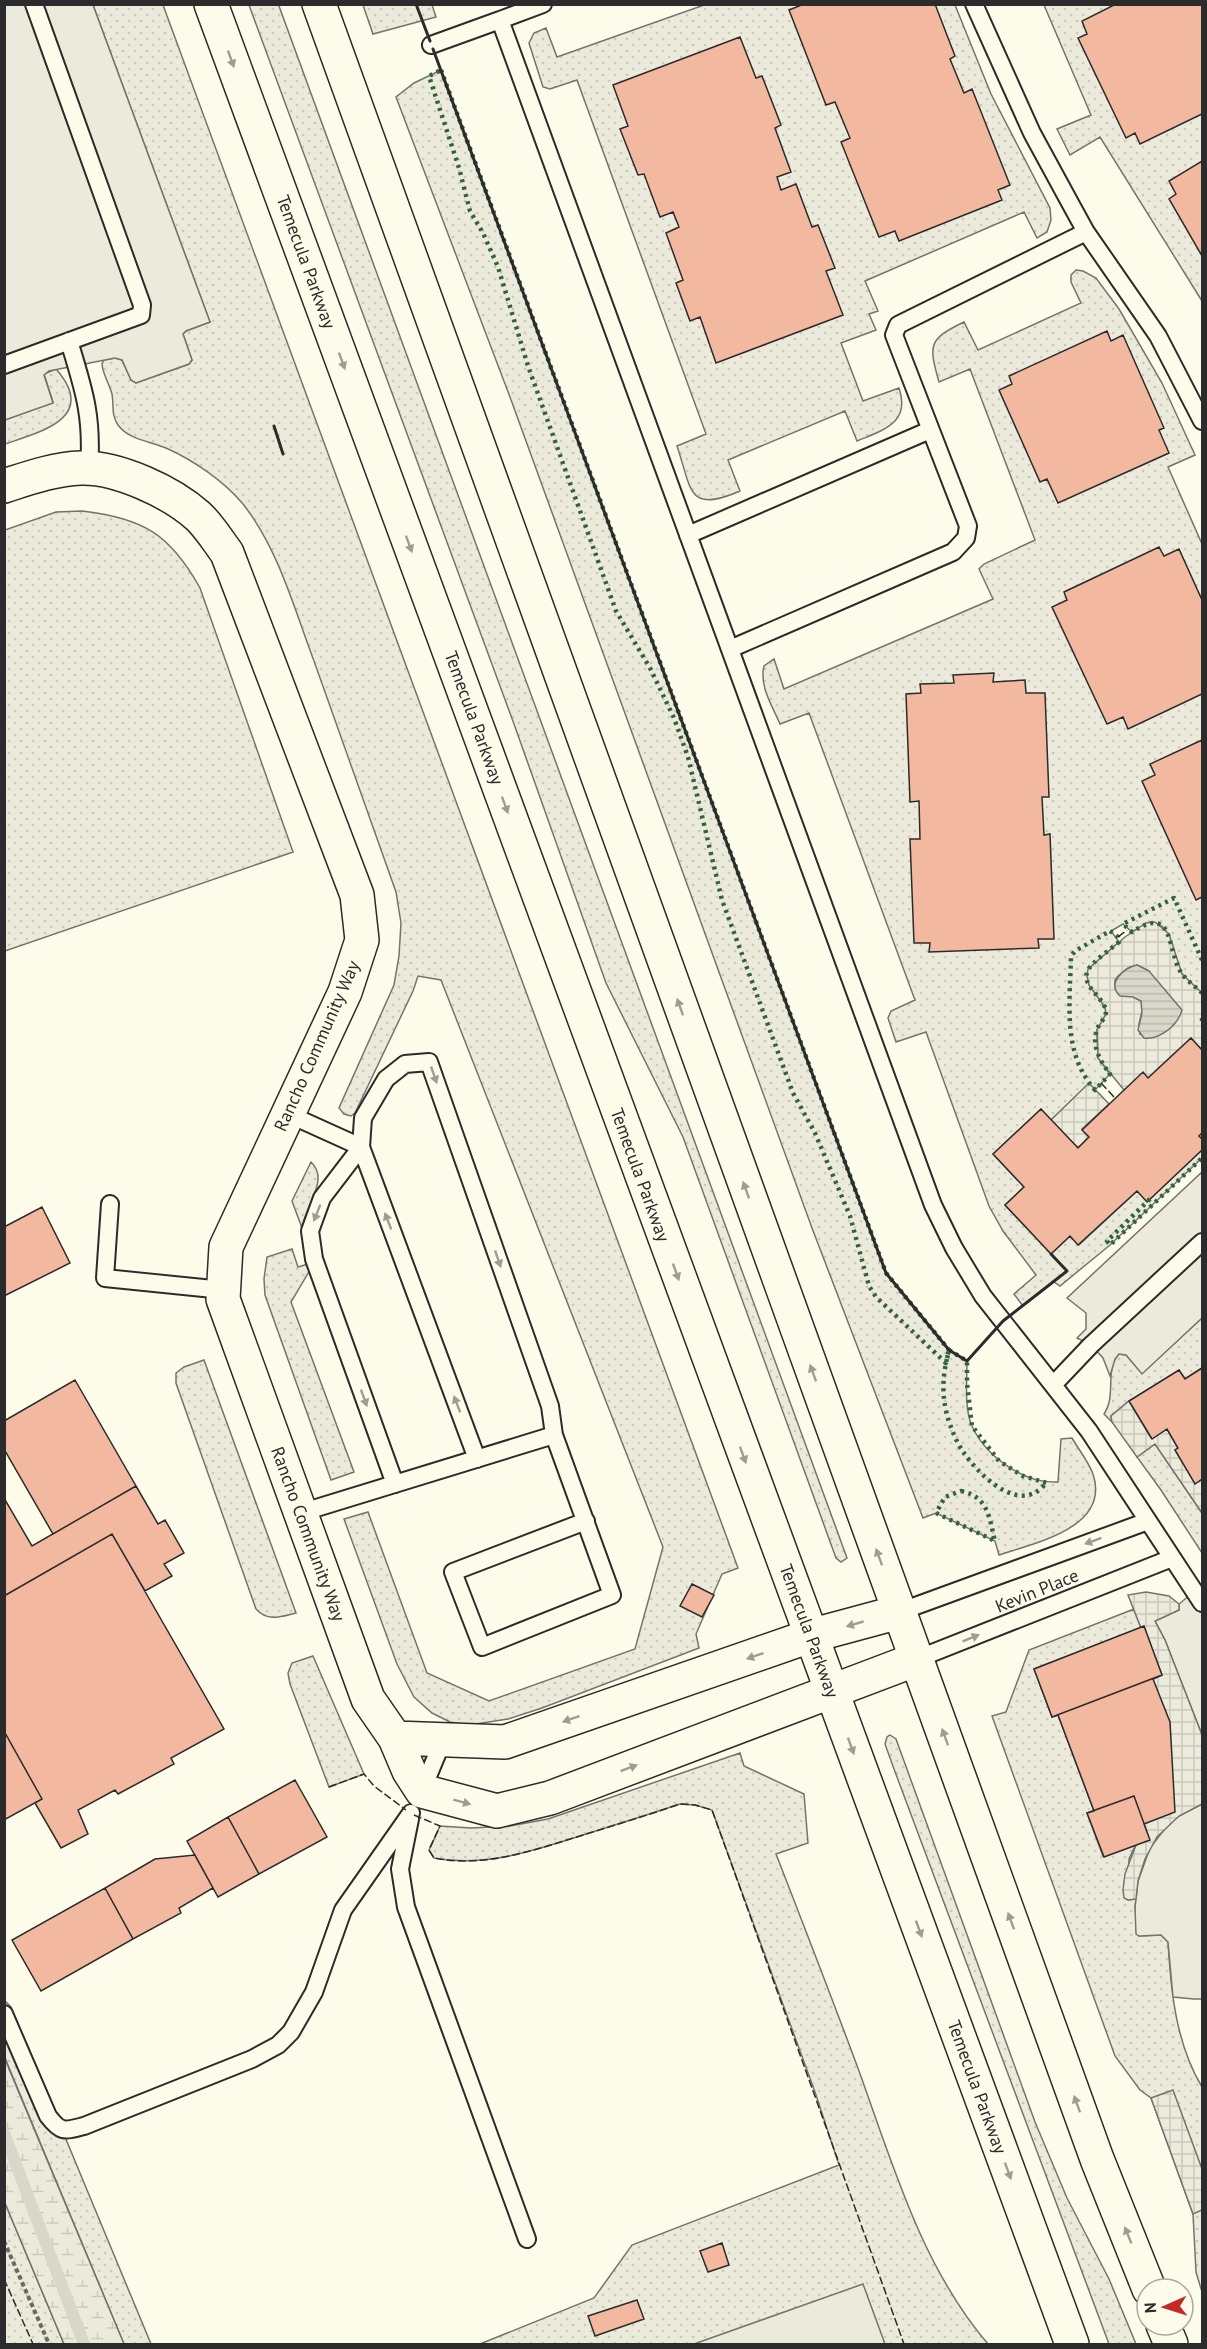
<svg xmlns="http://www.w3.org/2000/svg" width="1207" height="2349" font-family="'PT Sans',sans-serif">
	<defs>
		<pattern id="green-dots" width="8" height="8" patternUnits="userSpaceOnUse" patternTransform="scale(1.5)"><rect width="8" height="8" fill="#ecebdb"/><path d="M2 2h.1M6 6h.1" fill="none" stroke="#cbcabc" stroke-width="1.8" stroke-linecap="round"/></pattern>
		<pattern id="wetland-marsh" width="20" height="14" patternUnits="userSpaceOnUse" patternTransform="scale(1.5)"><rect width="20" height="14" fill="#ecebdb"/><path d="M1 5h8M5 5V1M11 12h8M15 12V8" fill="none" stroke="#cbcabc"/></pattern>
		<pattern id="plaza-grid" width="8" height="8" patternUnits="userSpaceOnUse" patternTransform="scale(1.5)"><rect width="8" height="8" fill="#eceadb"/><path d="M0 4h8M4 0v8" fill="none" stroke="#cbc9bc"/></pattern>
		<pattern id="water-rules" width="6" height="5" patternUnits="userSpaceOnUse" patternTransform="scale(1.5)"><rect width="6" height="5" fill="#d8d7c9"/><path d="M0 2.5h6" fill="none" stroke="#bab9ad"/></pattern>
	</defs>
	<rect width="100%" height="100%" fill="#fdfbea"/>
	<path fill="url(#green-dots)" stroke="#74746e" stroke-width="1.5" d="M 93,5 L 163,5 L 738,1568 L 722,1574 L 696,1634 L 699,1648 L 542,1708 L 508,1719 L 469,1725 L 450,1722 L 432,1713 L 414,1697 L 397,1664 L 344,1519 L 368,1512 L 427,1673 L 489,1701 L 635,1649 L 663,1547 L 441,980 L 418,976 L 413,991 L 355,1113 L 351,1116 L 344,1114 L 339,1108 L 394,985 L 399,956 L 401,923 L 396,892 C 369,815 342,738 314,661 C 294,608 278,548 243,504 C 224,481 193,460 166,448 C 150,441 129,440 118,425 C 111,415 114,405 112,394 C 109,383 103,375 102,364 L 104,360 L 115,358 L 122,360 L 131,380 L 136,383 L 189,364 L 192,360 L 183,334 L 186,331 L 210,322 Z
		M 249,5 L 279,5 L 279,6 L 843,1547 L 847,1558 L 841,1562 L 836,1558 L 683,1137 L 606,983 L 514,724 Z
		M 363,5 L 432,5 L 436,17 L 373,34 Z
		M 704,5 L 955,5 L 991,94 L 1050,208 L 1051,220 L 1047,232 L 1037,238 L 1024,212 L 865,281 L 878,311 L 869,314 L 876,330 L 841,343 L 863,401 L 899,388 C 911,423 883,430 857,441 L 845,411 L 728,460 L 740,491 C 687,514 692,490 677,446 L 706,434 L 577,80 L 550,89 L 543,87 L 529,43 L 534,33 L 546,28 L 557,57 Z
		M 1044,5 L 1202,5 L 1202,301 L 1100,137 L 1070,155 L 1057,129 L 1091,115 Z
		M 441,70 L 886,1273 L 949,1350 L 967,1361 C 967,1381 964,1408 972,1426 C 986,1457 1025,1484 1058,1482 L 1061,1439 L 1072,1438 C 1079,1450 1088,1461 1093,1474 C 1111,1528 1034,1543 999,1555 L 995,1541 L 936,1513 L 923,1518 L 812,1228 L 510,397 L 396,97 L 414,83 Z
		M 1076,270 L 1083,271 L 1096,278 L 1119,309 L 1162,383 L 1195,455 L 1168,467 L 1202,544 L 1202,993 C 1195,986 1184,979 1179,969 C 1167,945 1173,906 1132,932 L 1123,924 L 1111,931 L 1119,942 L 1089,969 L 1089,985 L 1105,1007 L 1106,1014 L 1097,1030 L 1098,1058 L 1110,1074 L 1095,1090 L 1089,1084 L 1051,1120 L 1041,1109 L 993,1154 L 1024,1187 L 1005,1205 L 1051,1254 L 1070,1236 L 1079,1245 L 1137,1191 L 1148,1201 L 1202,1150 L 1202,1158 L 1110,1245 L 1060,1286 L 1054,1282 L 1023,1306 L 1014,1294 L 1036,1275 L 1003,1231 L 989,1206 L 926,1032 L 896,1042 L 888,1018 L 891,1011 L 915,1000 L 809,713 L 780,724 C 772,705 759,686 764,666 L 774,659 L 784,689 L 993,599 L 979,569 L 984,564 L 1035,540 L 970,369 L 939,382 C 928,344 929,339 964,322 L 978,350 L 1081,303 L 1071,282 L 1071,275 Z
		M 56,369 C 99,418 40,432 5,444 L 5,420 L 53,402 L 44,374 Z
		M 82,511 C 143,518 170,534 200,588 L 293,852 L 5,951 L 5,530 L 56,512 Z
		M 311,1162 C 330,1180 305,1206 302,1228 L 292,1201 Z
		M 292,1249 L 298,1267 L 308,1264 L 310,1270 L 291,1302 L 354,1472 L 331,1480 L 265,1295 L 264,1279 L 267,1257 Z
		M 1202,1318 L 1202,1368 L 1185,1379 L 1179,1370 L 1129,1401 L 1111,1416 L 1112,1422 L 1104,1414 C 1117,1395 1104,1370 1119,1354 L 1126,1355 L 1142,1373 Z
		M 204,1360 L 296,1613 C 280,1617 268,1622 256,1609 L 176,1383 L 176,1373 L 184,1367 Z
		M 1155,1444 L 1202,1513 L 1202,1553 L 1161,1490 L 1137,1457 Z
		M 1134,1609 L 1141,1628 L 1034,1669 L 1052,1717 L 1058,1715 L 1094,1811 L 1087,1813 L 1103,1856 L 1136,1844 L 1129,1859 L 1128,1900 L 1136,1899 L 1135,1908 L 1139,1936 L 1161,1935 L 1168,1942 C 1171,1992 1176,2044 1202,2087 L 1202,2292 L 1196,2272 L 1193,2214 L 1151,2098 L 1140,2090 L 1115,2056 L 992,1716 L 1006,1712 L 1029,1650 Z
		M 313,1656 L 364,1774 L 329,1787 L 290,1684 L 288,1673 L 292,1663 Z
		M 890,1735 L 896,1739 L 1035,2122 L 1067,2198 L 1109,2279 L 1136,2344 L 1109,2344 L 894,1769 L 885,1744 L 887,1737 Z
		M 740,1753 L 744,1766 L 804,1794 L 808,1843 L 776,1854 C 804,1926 832,1998 859,2071 C 893,2165 922,2267 988,2344 L 480,2344 L 594,2298 L 632,2245 L 839,2165 L 815,2092 L 712,1810 L 695,1805 L 680,1804 C 647,1815 615,1825 583,1835 C 535,1850 485,1868 434,1858 L 429,1850 L 440,1826 L 471,1828 L 510,1826 L 548,1819 Z
		M 4,2000 L 11,2007 L 151,2344 L 124,2344 L 5,2058 Z
		M 5,2203 L 64,2344 L 5,2344 Z"/>
	<path fill="url(#wetland-marsh)" stroke="#74746e" stroke-width="1.5" d="M 5,2058 L 9,2069 L 124,2344 L 64,2344 L 5,2203 Z"/>
	<path fill="#ecebdb" stroke="#74746e" stroke-width="1.5" d="M 863,2284 L 885,2344 L 694,2344 Z"/>
	<path fill="#eceadb" stroke="#74746e" stroke-width="1.5" d="M 5,5 L 93,5 L 210,322 L 186,331 L 183,334 L 192,360 L 189,364 L 136,383 L 131,380 L 122,360 L 115,358 L 49,371 L 44,375 L 53,403 L 5,420 Z
		M 1202,1172 L 1202,1318 L 1142,1374 L 1126,1355 L 1119,1354 L 1115,1359 L 1110,1376 L 1103,1358 L 1091,1345 L 1077,1338 L 1086,1329 L 1086,1313 L 1067,1298 Z
		M 1202,1585 L 1202,1735 L 1165,1640 L 1155,1621 L 1179,1610 L 1179,1604 Z
		M 1202,1804 L 1202,1999 L 1194,1999 L 1173,1997 L 1168,1942 L 1161,1935 L 1139,1936 L 1136,1934 L 1135,1908 L 1138,1881 L 1150,1848 L 1167,1826 L 1179,1816 Z"/>
	<path fill="url(#plaza-grid)" stroke="#74746e" stroke-width="1.5" fill-rule="evenodd" d="M 1155,922 L 1169,934 L 1182,974 L 1202,993 L 1202,1050 L 1191,1038 L 1148,1078 L 1124,1090 L 1098,1058 L 1097,1030 L 1106,1014 L 1105,1007 L 1089,985 L 1087,976 L 1088,969 L 1125,937 L 1146,923 ZM 1137,965 L 1149,971 L 1140,1035 L 1139,1024 L 1143,1007 L 1141,1001 L 1115,987 L 1115,980 L 1118,976 L 1128,968 Z
		M 1089,1083 L 1109,1104 L 1082,1129 L 1089,1137 L 1078,1148 L 1051,1120 Z
		M 1129,1401 L 1151,1438 L 1167,1429 L 1178,1448 L 1175,1450 L 1195,1483 L 1202,1479 L 1202,1513 L 1155,1444 L 1137,1457 L 1112,1422 L 1111,1416 Z
		M 1146,1592 L 1169,1596 L 1179,1604 L 1179,1610 L 1155,1621 L 1165,1640 L 1202,1735 L 1202,1804 L 1179,1816 L 1157,1837 L 1145,1859 L 1138,1881 L 1136,1899 L 1128,1900 L 1124,1898 L 1123,1890 L 1125,1874 L 1144,1824 L 1153,1679 L 1162,1675 L 1144,1627 L 1141,1628 L 1128,1595 Z
		M 1173,2090 L 1202,2169 L 1202,2210 L 1193,2214 L 1151,2098 Z"/>
	<path fill="url(#water-rules)" stroke="#74746e" stroke-width="1.5" d="M 1137,965 L 1149,971 L 1182,1010 C 1178,1025 1160,1040 1144,1038 L 1138,1030 L 1142,1013 L 1141,1001 L 1133,997 L 1120,996 C 1106,983 1124,968 1137,965 Z"/>
	<g fill="none" stroke-linecap="round" stroke-linejoin="round">
		<path stroke="#d8d7c9" stroke-width="12" d="M 4,2133 L 84,2344"/>
	</g>
	<path fill="#f2b8a0" stroke="#2b2b2b" stroke-width="1.5" d="M 804,4 L 935,4 L 955,56 L 950,59 L 964,93 L 972,89 L 1010,185 L 998,190 L 1002,200 L 899,241 L 895,231 L 879,237 L 841,142 L 850,138 L 835,102 L 826,105 L 789,10 Z
		M 1116,4 L 1202,4 L 1202,114 L 1140,144 L 1135,133 L 1126,138 L 1078,38 L 1087,34 L 1082,21 Z
		M 740,37 L 756,78 L 762,76 L 781,125 L 775,128 L 791,172 L 777,177 L 781,190 L 796,184 L 812,227 L 818,225 L 835,268 L 826,271 L 843,315 L 716,363 L 700,317 L 690,321 L 676,283 L 683,280 L 666,233 L 679,227 L 673,212 L 660,217 L 644,174 L 638,175 L 620,129 L 628,126 L 613,85 Z
		M 1202,161 L 1202,256 L 1169,199 L 1176,194 L 1169,181 Z
		M 1107,331 L 1111,341 L 1123,335 L 1164,428 L 1159,430 L 1169,453 L 1058,503 L 1047,479 L 1040,482 L 999,390 L 1012,384 L 1009,376 Z
		M 1159,547 L 1164,556 L 1179,549 L 1202,600 L 1202,694 L 1128,729 L 1123,717 L 1107,724 L 1052,607 L 1067,600 L 1064,592 Z
		M 994,673 L 993,682 L 1025,680 L 1026,693 L 1045,693 L 1049,797 L 1042,797 L 1044,835 L 1050,834 L 1054,939 L 1038,939 L 1039,948 L 929,952 L 930,943 L 914,943 L 910,839 L 920,839 L 919,801 L 910,802 L 906,694 L 921,693 L 920,684 L 954,683 L 953,675 Z
		M 1202,740 L 1202,897 L 1196,900 L 1142,781 L 1155,775 L 1150,764 Z
		M 1191,1038 L 1202,1050 L 1202,1133 L 1199,1136 L 1202,1139 L 1202,1150 L 1147,1202 L 1137,1191 L 1078,1245 L 1070,1236 L 1051,1254 L 1005,1205 L 1024,1187 L 993,1154 L 1041,1109 L 1078,1148 L 1089,1137 L 1082,1130 L 1143,1072 L 1148,1078 Z
		M 42,1207 L 70,1263 L 4,1296 L 4,1227 Z
		M 1202,1368 L 1202,1479 L 1195,1484 L 1175,1450 L 1178,1448 L 1167,1429 L 1152,1439 L 1129,1401 L 1179,1370 L 1185,1379 Z
		M 75,1380 L 136,1486 L 53,1534 L 4,1449 L 4,1421 Z
		M 136,1486 L 158,1524 L 165,1520 L 184,1553 L 164,1564 L 172,1576 L 145,1591 L 112,1534 L 4,1596 L 4,1498 L 32,1546 Z
		M 112,1534 L 224,1729 L 171,1758 L 174,1764 L 118,1794 L 115,1790 L 78,1810 L 88,1834 L 61,1848 L 35,1803 L 42,1799 L 4,1731 L 4,1596 Z
		M 692,1584 L 714,1595 L 702,1617 L 680,1606 Z
		M 1144,1626 L 1162,1675 L 1153,1679 L 1170,1722 L 1175,1812 L 1144,1824 L 1150,1840 L 1104,1857 L 1087,1813 L 1094,1811 L 1058,1715 L 1052,1717 L 1034,1669 Z
		M 1144,1626 L 1162,1675 L 1052,1717 L 1034,1669 Z
		M 4,1731 L 42,1799 L 4,1820 Z
		M 295,1780 L 327,1837 L 259,1874 L 228,1817 Z
		M 1134,1796 L 1150,1840 L 1104,1857 L 1087,1813 Z
		M 228,1817 L 259,1874 L 218,1897 L 187,1841 Z
		M 195,1855 L 213,1888 L 179,1908 L 181,1913 L 133,1939 L 105,1888 L 155,1859 Z
		M 105,1888 L 133,1939 L 41,1991 L 12,1940 Z
		M 722,2243 L 729,2265 L 708,2272 L 700,2251 Z
		M 637,2300 L 644,2319 L 595,2336 L 588,2316 Z"/>
	<g fill="none" stroke-linecap="round" stroke-linejoin="round">
		<g stroke="#2b2b2b" stroke-width="20">
			<path id="lane" d="M 543,4 L 500,20 L 933,1205 L 954,1248 L 983,1296 L 1089,1431 L 1202,1603
				M 974,4 L 1032,133 L 1069,201 L 1086,232 L 1158,336 L 1202,421
				M 431,45 L 500,20
				M 69,341 C 84,390 93,417 89,469
				M 4,365 L 141,315 L 142,305 L 34,4
				M 688,535 L 930,430
				M 730,649 L 953,552 L 966,538 L 968,526 L 894,335 L 898,325 L 1086,232
				M 288,1114 L 361,1147 L 322,1198 L 310,1231 L 314,1259 L 395,1484
				M 110,1204 L 105,1278 L 223,1290
				M 1053,1385 L 1091,1345 L 1202,1242
				M 477,1459 L 361,1147 L 363,1118 L 386,1079 L 405,1064 L 429,1062 L 550,1406 L 554,1435
				M 300,1513 L 554,1435 L 612,1595 L 482,1647 L 453,1572 L 586,1521
				M 899,1612 L 1148,1521
				M 917,1659 L 1172,1558
				M 421,1793 L 443,1740
				M 410,1819 L 400,1869 L 406,1907 L 527,2239
				M 4,2014 L 48,2116 C 61,2133 64,2131 84,2126 L 252,2059 L 278,2045 L 291,2032 L 314,1992 L 343,1910 L 411,1813"/>
		</g>
		<g stroke="#2b2b2b" stroke-width="36">
			<path id="street" d="M 4,486 C 29,478 54,469 81,468 C 118,467 171,492 198,516 C 209,526 218,541 227,553 L 357,895 L 362,940 L 345,992 L 226,1247 L 223,1299 L 368,1699 L 395,1738 L 409,1771 L 422,1791 L 497,1811 L 550,1798 L 917,1659
				M 395,1738 L 505,1742 L 810,1636 L 899,1612"/>
		</g>
		<g stroke="#2b2b2b" stroke-width="36">
			<path id="primary" d="M 211,4 L 1072,2344
				M 319,4 L 1097,2159 L 1149,2289
				M 1163,2325 L 1171,2344"/>
		</g>
		<path stroke="#6a6964" stroke-width="4" stroke-dasharray="4.5 3" stroke-linecap="butt" d="M 4,2241 L 49,2344"/>
		<use href="#lane" stroke="#fdfbea" stroke-width="16"/>
		<use href="#street" stroke="#fdfbea" stroke-width="33"/>
		<use href="#primary" stroke="#fdfbea" stroke-width="33"/>
		<path stroke="#34623c" stroke-width="4.5" stroke-dasharray="3 4.5" stroke-linecap="butt" d="M 441,70 L 886,1273 L 949,1350 L 946,1363 L 876,1297 L 869,1286 L 850,1216 L 815,1133 L 793,1093 L 722,900 L 688,757 L 674,718 L 650,668 L 616,611 L 528,366 L 498,267 L 483,233 L 470,211 L 459,168 L 429,76 Z
			M 1110,931 L 1118,937 L 1119,942 C 1112,948 1092,962 1088,970 C 1080,986 1104,997 1106,1011 C 1106,1017 1101,1022 1098,1027 C 1090,1044 1100,1061 1110,1074 L 1095,1090 C 1062,1053 1070,1003 1071,956 L 1075,951 Z
			M 1202,960 L 1174,898 L 1123,924 L 1132,932 C 1173,905 1167,945 1179,969 C 1184,979 1195,986 1202,993
			M 1202,1018 L 1202,1022
			M 1150,1199 L 1107,1241 L 1110,1245 L 1202,1158
			M 949,1350 L 967,1361 L 967,1383 L 972,1426 L 999,1461 L 1023,1476 L 1047,1483 C 1044,1485 1040,1490 1036,1492 C 1011,1507 977,1472 964,1453 C 957,1444 950,1426 947,1415 C 941,1390 943,1374 949,1350 Z
			M 961,1491 C 989,1497 989,1518 995,1541 L 936,1513 L 945,1497 Z"/>
		<path stroke="#2b2b2b" stroke-width="1.5" stroke-dasharray="8 3" stroke-linecap="butt" d="M 1118,937 L 1127,930
			M 1101,1083 L 1115,1098
			M 329,1787 L 364,1774 L 374,1786 L 406,1810
			M 414,1815 L 440,1826 L 429,1850 L 434,1858 C 485,1868 535,1850 583,1835 C 615,1825 648,1815 680,1804 L 695,1805 L 712,1810 L 904,2344
			M 4,2279 L 33,2344"/>
		<path stroke="#2b2b2b" stroke-width="3" d="M 416,4 L 430,41
			M 433,49 L 886,1273 L 949,1350 L 967,1361 L 1003,1321 L 1067,1271 L 1051,1254
			M 274,426 L 283,454"/>
	</g>
	<defs><path id="oneway-solid" d="M-6-.8H1V-3.2L6.5 0L1 3.2V.8H-6Z" transform="scale(1.5)"/></defs>
	<g fill="#9e9d94">
		<use href="#oneway-solid" transform="translate(231 59) rotate(70)"/>
		<use href="#oneway-solid" transform="translate(342 361) rotate(70)"/>
		<use href="#oneway-solid" transform="translate(409 544) rotate(70)"/>
		<use href="#oneway-solid" transform="translate(505 805) rotate(70)"/>
		<use href="#oneway-solid" transform="translate(680 1007) rotate(-110)"/>
		<use href="#oneway-solid" transform="translate(434 1075) rotate(71)"/>
		<use href="#oneway-solid" transform="translate(746 1190) rotate(-110)"/>
		<use href="#oneway-solid" transform="translate(317 1213) rotate(112)"/>
		<use href="#oneway-solid" transform="translate(388 1221) rotate(-111)"/>
		<use href="#oneway-solid" transform="translate(498 1259) rotate(71)"/>
		<use href="#oneway-solid" transform="translate(676 1272) rotate(70)"/>
		<use href="#oneway-solid" transform="translate(813 1373) rotate(-110)"/>
		<use href="#oneway-solid" transform="translate(364 1398) rotate(70)"/>
		<use href="#oneway-solid" transform="translate(457 1404) rotate(-111)"/>
		<use href="#oneway-solid" transform="translate(743 1455) rotate(70)"/>
		<use href="#oneway-solid" transform="translate(1093 1541) rotate(160)"/>
		<use href="#oneway-solid" transform="translate(879 1557) rotate(-110)"/>
		<use href="#oneway-solid" transform="translate(855 1624) rotate(164)"/>
		<use href="#oneway-solid" transform="translate(971 1638) rotate(-22)"/>
		<use href="#oneway-solid" transform="translate(755 1656) rotate(161)"/>
		<use href="#oneway-solid" transform="translate(571 1719) rotate(161)"/>
		<use href="#oneway-solid" transform="translate(945 1737) rotate(-110)"/>
		<use href="#oneway-solid" transform="translate(851 1746) rotate(70)"/>
		<use href="#oneway-solid" transform="translate(629 1768) rotate(-21)"/>
		<use href="#oneway-solid" transform="translate(462 1802) rotate(15)"/>
		<use href="#oneway-solid" transform="translate(1011 1921) rotate(-110)"/>
		<use href="#oneway-solid" transform="translate(919 1929) rotate(70)"/>
		<use href="#oneway-solid" transform="translate(1077 2104) rotate(-110)"/>
		<use href="#oneway-solid" transform="translate(1008 2171) rotate(70)"/>
		<use href="#oneway-solid" transform="translate(1128 2235) rotate(-112)"/>
	</g>
	<g text-anchor="middle" stroke-width="4.5" stroke-linejoin="round" paint-order="stroke">
		<g font-size="18" fill="#2b2b2b" stroke="#fdfbea">
			<text transform="translate(306 262) rotate(70)" y="6">Temecula Parkway</text>
			<text transform="translate(474 718) rotate(70)" y="6">Temecula Parkway</text>
			<text transform="translate(317 1046) rotate(-66)" y="6">Rancho Community Way</text>
			<text transform="translate(640 1175) rotate(70)" y="6">Temecula Parkway</text>
			<text transform="translate(308 1534) rotate(70)" y="6">Rancho Community Way</text>
			<text transform="translate(1037 1591) rotate(-22)" y="6">Kevin Place</text>
			<text transform="translate(809 1631) rotate(70)" y="6">Temecula Parkway</text>
			<text transform="translate(977 2087) rotate(70)" y="6">Temecula Parkway</text>
		</g>
	</g>
	<rect width="1207" height="2349" fill="none" stroke="#2b2b2b" stroke-width="12"/>
	<g transform="translate(1165 2307) rotate(267)"><circle r="28" fill="#fdfbea" stroke="#a9a89e" stroke-width="1.5"/>
	<path d="M0-4.5L10 22L0 15L-10 22Z" fill="#c62828"/>
	<text y="-9" font-size="16" font-weight="bold" text-anchor="middle" fill="#2b2b2b">N</text>
	</g>
</svg>
